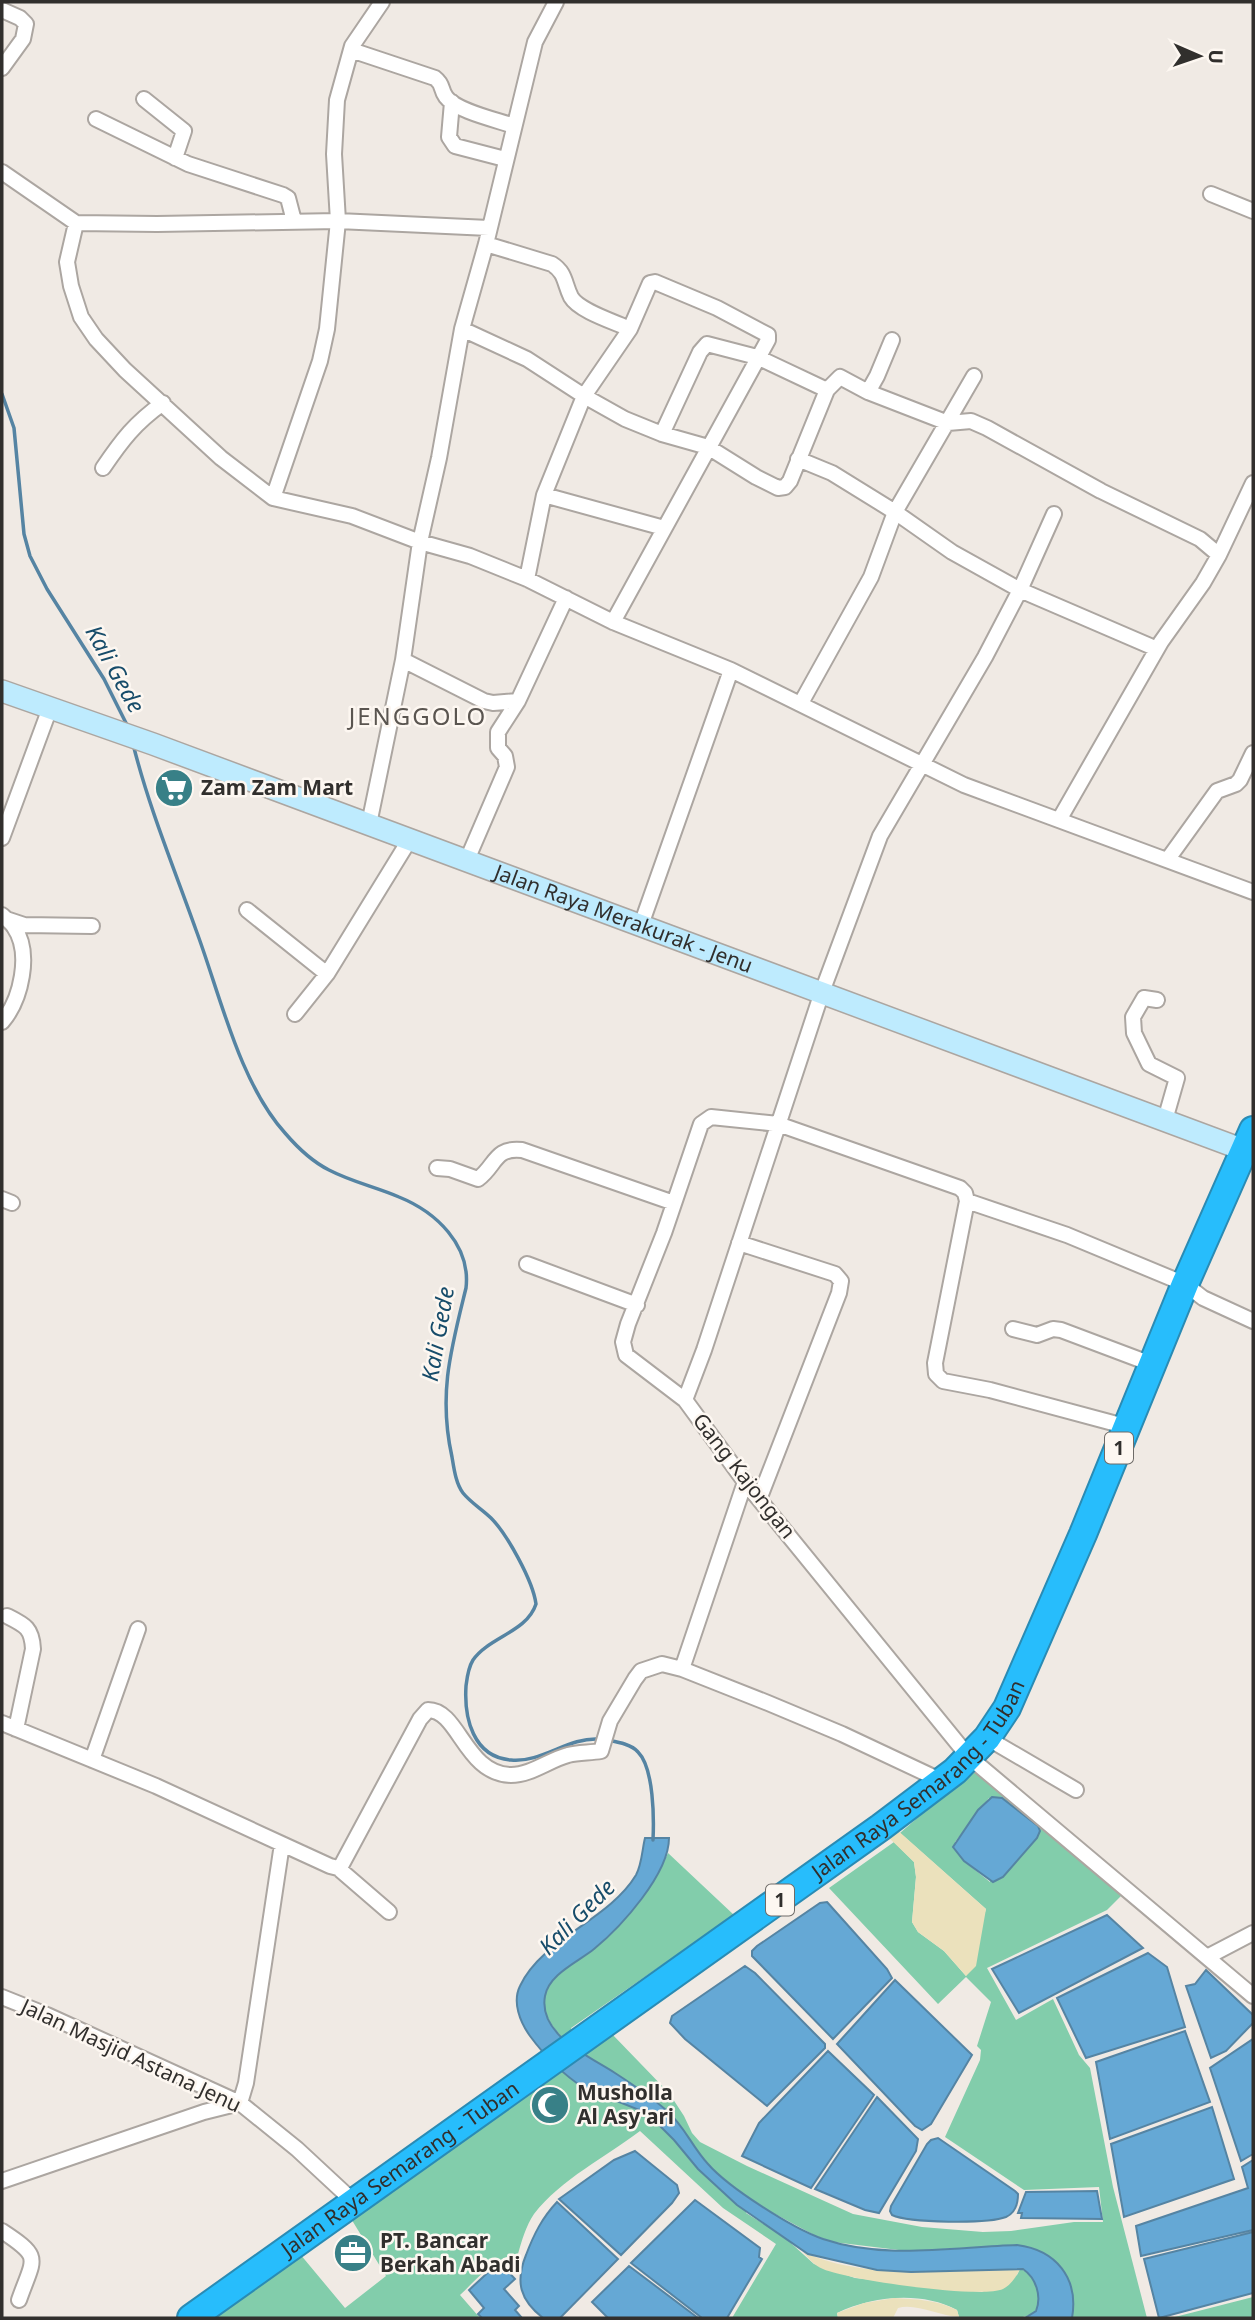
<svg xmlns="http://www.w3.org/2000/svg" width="1255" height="2320" font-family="'Noto Sans',sans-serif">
	<rect width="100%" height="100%" fill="#f0eae4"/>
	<path fill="#82cdab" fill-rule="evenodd" d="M 975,1768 L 1124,1893 L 1107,1910 L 987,1968 L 1016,2020 L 1053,1999 L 1079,2055 L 1090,2068 L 1113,2187 L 1147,2318 L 1072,2318 L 1073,2301 L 1071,2285 L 1058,2265 L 1017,2245 L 907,2251 L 833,2242 L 816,2236 L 745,2198 L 746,2213 L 783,2236 L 814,2264 L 855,2278 L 982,2292 L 1017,2275 L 1020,2269 C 1030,2272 1034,2279 1037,2289 C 1045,2320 1021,2318 999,2318 C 985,2318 972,2319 959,2317 L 957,2310 C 921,2291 873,2296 837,2313 L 838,2318 L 732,2318 L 776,2244 L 723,2208 L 640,2131 C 606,2157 561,2179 534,2214 C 526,2226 522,2240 518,2254 C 495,2257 476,2280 460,2295 L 480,2318 L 212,2318 L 300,2254 L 345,2308 L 386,2276 L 350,2217 L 561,2069 L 656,2102 L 615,2073 L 582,2054 L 611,2033 L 669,2093 L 684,2116 L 692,2133 L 700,2142 L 747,2166 L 853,2214 L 922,2227 L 983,2232 L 1011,2231 L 1074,2222 L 1103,2222 L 1099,2187 L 1024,2190 L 945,2137 L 980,2060 L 981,2050 L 977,2046 L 991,2002 L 966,1977 L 938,2004 L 829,1888 L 894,1842 L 914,1862 L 916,1877 L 912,1922 L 918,1932 L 944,1951 L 966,1976 L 986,1909 L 900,1833 ZM 989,1798 L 990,1882 L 964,1861 L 955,1842 Z
		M 668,1853 L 734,1915 L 571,2028 L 572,2032 L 564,2039 C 551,2026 539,2009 547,1991 C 554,1971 580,1961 595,1948 C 625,1922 652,1889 668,1853 Z
		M 1253,2297 L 1253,2318 L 1171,2318 Z"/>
	<path fill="#ebe1bc" d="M 895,1828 L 986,1909 L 976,1966 L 966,1976 L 944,1951 L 918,1932 L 912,1922 L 916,1877 L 914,1862 L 886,1835 Z
		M 803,2252 C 852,2274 907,2272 959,2270 C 979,2269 1000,2267 1020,2269 C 1016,2277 1011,2285 1003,2289 C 980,2299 848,2280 823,2269 C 814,2265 809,2259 803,2252 Z
		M 894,2298 C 915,2299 938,2300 957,2310 L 959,2317 C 939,2316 916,2303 898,2308 L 893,2318 L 838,2318 L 837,2313 L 864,2303 Z"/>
	<path fill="#65a8d5" stroke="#5584a3" stroke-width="2" d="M 992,1797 L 1002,1798 L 1038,1826 L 1040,1831 L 1037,1838 L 1003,1877 L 993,1882 L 964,1861 L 953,1847 L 978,1810 Z
		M 645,1838 L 669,1838 C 669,1874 621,1927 594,1949 C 578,1962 549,1974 545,1996 C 538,2035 589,2056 615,2073 C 632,2084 650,2096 666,2110 C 684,2125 692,2147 708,2164 C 729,2188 792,2228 823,2239 C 885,2260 953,2247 1017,2245 C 1056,2250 1079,2278 1072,2318 L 1025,2318 L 1036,2311 C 1042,2296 1036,2278 1023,2269 L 911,2272 L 877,2270 L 808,2254 L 737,2205 L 698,2169 L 674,2140 L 647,2113 L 584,2088 C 564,2075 544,2055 530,2036 C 520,2022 512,2002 520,1986 C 542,1939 609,1920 636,1875 C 642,1864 642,1850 645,1838 Z
		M 827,1902 L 887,1969 L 892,1978 L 833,2039 L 752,1956 L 752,1951 L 757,1946 L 820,1903 Z
		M 1107,1915 L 1143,1948 L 1019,2013 L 992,1969 Z
		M 1148,1953 L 1167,1967 L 1185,2027 L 1086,2058 L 1057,1998 Z
		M 745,1966 L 755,1973 L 825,2044 L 825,2048 L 767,2106 L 685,2039 L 670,2023 L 672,2016 Z
		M 1206,1970 L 1253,2015 L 1253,2023 L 1226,2051 L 1211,2058 L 1186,1986 L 1195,1984 Z
		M 895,1980 L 972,2055 L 931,2124 L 922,2130 L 915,2126 L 837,2044 Z
		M 1185,2031 L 1210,2102 L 1110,2139 L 1096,2062 Z
		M 1253,2039 L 1253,2154 L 1241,2161 L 1210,2068 Z
		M 828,2051 L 874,2095 L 811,2188 L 742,2156 L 759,2123 Z
		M 877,2097 L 918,2139 L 916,2151 L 879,2213 L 865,2210 L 815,2189 Z
		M 1212,2107 L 1234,2179 L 1124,2217 L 1111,2144 Z
		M 938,2138 L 1015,2191 L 1018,2194 C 1018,2203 1015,2213 1006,2217 C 988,2224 909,2223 892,2215 L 890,2211 L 891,2206 L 927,2144 L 931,2140 Z
		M 635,2151 L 677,2185 L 679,2193 L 672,2203 L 621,2255 L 559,2199 L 614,2160 Z
		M 1253,2160 L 1253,2230 L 1141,2256 L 1136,2226 L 1248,2188 L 1242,2167 Z
		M 1097,2191 L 1102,2219 L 1021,2218 L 1022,2213 L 1018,2213 L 1026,2192 Z
		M 695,2200 L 760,2248 L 759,2257 L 762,2259 L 727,2318 L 702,2318 L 631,2263 Z
		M 557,2202 L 618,2259 L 560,2318 L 543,2318 C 520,2300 515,2282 526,2255 C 534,2234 542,2218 557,2202 Z
		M 1253,2232 L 1253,2293 L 1159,2318 L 1144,2259 Z
		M 495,2266 L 500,2271 L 504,2267 L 515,2279 L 504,2289 L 519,2306 L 515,2310 L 522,2318 L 482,2318 L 478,2314 L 484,2308 L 469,2290 Z
		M 629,2266 L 698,2318 L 608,2318 L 592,2302 Z"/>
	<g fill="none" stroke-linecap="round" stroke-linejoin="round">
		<path stroke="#5584a3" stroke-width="3.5" d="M 2,394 L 14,428 L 24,534 L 30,556 L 47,589 L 104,679 L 128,727
			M 133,744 C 149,808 174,868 196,930 C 220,994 239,1082 285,1133 C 297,1147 313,1162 329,1170 C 352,1182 376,1187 399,1197 C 436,1212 471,1245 466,1288 C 451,1349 438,1394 452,1457 C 454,1469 456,1484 463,1493 C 471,1503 482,1509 491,1518 C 507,1534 533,1581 536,1604 C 527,1632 489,1637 473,1660 C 468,1668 467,1678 466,1686 C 464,1718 473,1757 511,1760 C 542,1763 568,1737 599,1739
			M 607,1740 C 617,1742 631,1744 638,1752 C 654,1768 654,1819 653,1840"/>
		<g stroke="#aca6a1" stroke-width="18">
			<path id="street" d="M 2,10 L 20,18 L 26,24 L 23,39 L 2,68
				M 351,50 L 435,78 C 444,85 440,89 446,97 C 456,111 497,120 514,126
				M 144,99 L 184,131 L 175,158
				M 452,102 L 449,137 L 455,146 L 505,159
				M 96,119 L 188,164 L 283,195 L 288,198 L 294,221
				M 2,172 L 76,223 L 67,262 L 71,286 L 81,317 L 96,339 L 125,370 L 221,458 L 273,498 L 352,516 L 420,542 L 470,556 L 527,579 L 613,622 L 731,670 L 964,785 L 1253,892
				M 1211,194 L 1253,211
				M 76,223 L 157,224 L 338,221 L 489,228
				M 486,244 L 552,264 C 566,273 564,283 571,297 C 579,311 615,322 630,329
				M 462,329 L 527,359 L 584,396 L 625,419 L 662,434 L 708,447 L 756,477 L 778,488 L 785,487 L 790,481 L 827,390
				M 868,392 L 948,423 L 971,421 L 987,428 L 1101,491 L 1200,539 L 1219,555 L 1203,583 L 1161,642 L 1059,820
				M 662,434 L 700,352 L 707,344 L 757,357 L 827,390 L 840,377 L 868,392 L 877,376 L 892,340
				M 798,459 L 832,473 L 895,512 L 974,376
				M 103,468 C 122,440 135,423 163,403
				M 544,495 L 584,396 L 630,329 L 650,283 L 655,282 L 717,308 L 768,335 L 768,340 L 613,622
				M 273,498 L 320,361 L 327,329 L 338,221 L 334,154 L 337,100 L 352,46 L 382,2
				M 1054,514 L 1020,590 L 985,657 L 880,836 L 822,992 L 704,1350 L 685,1400 L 745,1482 L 968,1756 L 1253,1996
				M 1219,555 L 1253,483
				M 527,579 L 544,495 L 664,528
				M 403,660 L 484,701 L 493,703 L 518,701
				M 801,703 L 871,577 L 895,512 L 952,552 L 1020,590 L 1157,649
				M 369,824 L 403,660 L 420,542 L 439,458 L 462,329 L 486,244 L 535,42 L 556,2
				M 2,838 L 50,708
				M 1168,859 L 1217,791 L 1236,784 L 1240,780 L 1253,753
				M 467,860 L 507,767 L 505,756 L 498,748 L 498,732 L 518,701 L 566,598
				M 247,910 L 327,974
				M 2,915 C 6,919 11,922 14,927 C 32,953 21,1000 2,1022
				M 6,919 L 24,925 L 92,926
				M 641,925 L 731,670
				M 1157,1000 L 1144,998 L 1133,1017 L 1134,1033 L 1149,1064 L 1177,1078 L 1165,1120
				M 295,1014 L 327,974 L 410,839
				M 437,1168 L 450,1169 L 478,1179 C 496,1166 494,1147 522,1150 L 674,1203
				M 2,1199 L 12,1203
				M 967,1201 L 1067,1235 L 1185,1284 L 1203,1298 L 1253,1321
				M 739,1243 L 835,1274 L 841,1281 L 839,1293 L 760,1497
				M 527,1264 L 637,1305
				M 1013,1329 L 1037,1335 L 1053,1329 L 1061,1330 L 1154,1365
				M 685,1400 L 626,1355 L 623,1342 L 628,1324 L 664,1233 L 701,1124 L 711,1117 L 778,1124 L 960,1188 L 965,1193 L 967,1201 L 935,1363 L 936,1374 L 943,1381 L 990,1390 L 1128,1427
				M 7,1616 C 25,1625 32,1628 33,1649 L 16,1729
				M 682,1669 L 745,1482
				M 2,1723 L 156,1786 L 282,1844 L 246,2083 L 240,2103 L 204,2112 L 2,2181
				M 987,1738 L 1076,1790
				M 92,1760 L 138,1629
				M 282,1844 L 330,1866 L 338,1868 L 341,1866 L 420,1719 L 428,1710 C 459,1710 465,1774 511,1775 C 531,1775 549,1760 568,1755 C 578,1752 590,1753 601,1751 L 610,1721 L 635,1679 L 641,1671 L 662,1664 L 682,1669 L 768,1703 L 842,1734 L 942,1781
				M 338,1868 L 389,1912
				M 1207,1957 L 1253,1933
				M 2,1997 L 47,2015 L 240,2103 L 297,2149 L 353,2201
				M 2,2231 C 43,2258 34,2257 19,2300"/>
		</g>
		<g stroke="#aca6a1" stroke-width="24">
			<g id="secondary">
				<path id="s1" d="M 2,691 L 153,744 L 1244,1150"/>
			</g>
		</g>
		<g stroke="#2a8bb4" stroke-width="30">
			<g id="highway">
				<path id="s2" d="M 191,2318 L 881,1827 L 955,1771 L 987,1738 L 1007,1708 L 1083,1534 L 1185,1284 L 1253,1130"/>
			</g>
		</g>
		<use href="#street" stroke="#fff" stroke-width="14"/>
		<use href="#secondary" stroke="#beebfe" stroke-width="21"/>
		<use href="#highway" stroke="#27bdfc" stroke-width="26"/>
	</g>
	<defs>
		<g id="supermarket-disc" transform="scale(2.0125)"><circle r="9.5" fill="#388087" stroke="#fdf7f1"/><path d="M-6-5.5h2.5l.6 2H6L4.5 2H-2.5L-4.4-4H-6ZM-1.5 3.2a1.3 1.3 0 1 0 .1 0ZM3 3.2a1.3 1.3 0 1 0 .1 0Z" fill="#fff"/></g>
		<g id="mosque-disc" transform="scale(2.0125)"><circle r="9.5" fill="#388087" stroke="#fdf7f1"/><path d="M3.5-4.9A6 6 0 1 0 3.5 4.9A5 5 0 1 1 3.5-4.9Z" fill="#fff"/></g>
		<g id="office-disc" transform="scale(2.0125)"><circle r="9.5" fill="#388087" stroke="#fdf7f1"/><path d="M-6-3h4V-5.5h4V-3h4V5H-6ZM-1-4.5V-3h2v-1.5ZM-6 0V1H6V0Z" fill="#fff"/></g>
	</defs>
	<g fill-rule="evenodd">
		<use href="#supermarket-disc" x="174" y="788"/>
		<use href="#mosque-disc" x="550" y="2105"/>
		<use href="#office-disc" x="353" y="2253"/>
	</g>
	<g text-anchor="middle" stroke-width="5" stroke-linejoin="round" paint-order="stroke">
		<g fill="#fdf7f1" stroke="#6e6b68" stroke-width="2">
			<rect x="1105" y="1432.5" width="28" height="31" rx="5"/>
			<rect x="766" y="1884.5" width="28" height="31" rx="5"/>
		</g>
		<g font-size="19" font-weight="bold" fill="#312f2d">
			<text x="1119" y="1455">1</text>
			<text x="780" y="1907">1</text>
		</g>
		<g font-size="21" font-weight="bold" fill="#312f2d" stroke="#fdf7f1" text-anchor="start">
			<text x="201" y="795">Zam Zam Mart</text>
			<text x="577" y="2100">Musholla<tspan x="577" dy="24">Al Asy'ari</tspan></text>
			<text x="380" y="2248">PT. Bancar<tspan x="380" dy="24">Berkah Abadi</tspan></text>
		</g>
		<g font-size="21" fill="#312f2d" stroke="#fdf7f1">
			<text dy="7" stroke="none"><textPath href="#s1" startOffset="662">Jalan Raya Merakurak - Jenu</textPath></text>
			<text transform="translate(744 1476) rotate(52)" y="7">Gang Kajongan</text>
			<text dy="7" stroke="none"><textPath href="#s2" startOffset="908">Jalan Raya Semarang - Tuban</textPath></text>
			<text transform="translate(131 2056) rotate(25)" y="7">Jalan Masjid Astana Jenu</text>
			<text dy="7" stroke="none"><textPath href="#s2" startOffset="257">Jalan Raya Semarang - Tuban</textPath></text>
		</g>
		<g font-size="23" font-style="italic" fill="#174c6a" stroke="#fdf7f1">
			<text transform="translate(115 669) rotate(61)" y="8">Kali Gede</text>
			<text transform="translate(438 1334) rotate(-80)" y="8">Kali Gede</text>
			<text transform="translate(577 1917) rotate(-45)" y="8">Kali Gede</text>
		</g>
		<g font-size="24" letter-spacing="2" fill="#5a5550" stroke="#fdf7f1">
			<text x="418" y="725">JENGGOLO</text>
		</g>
	</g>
	<rect width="1255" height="2320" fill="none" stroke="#312f2d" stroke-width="7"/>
	<g transform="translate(1199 56) rotate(92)" stroke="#fdf7f1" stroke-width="5" paint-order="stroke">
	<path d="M0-5L12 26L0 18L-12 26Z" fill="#312f2d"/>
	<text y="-10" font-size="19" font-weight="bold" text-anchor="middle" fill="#312f2d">U</text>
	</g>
</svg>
